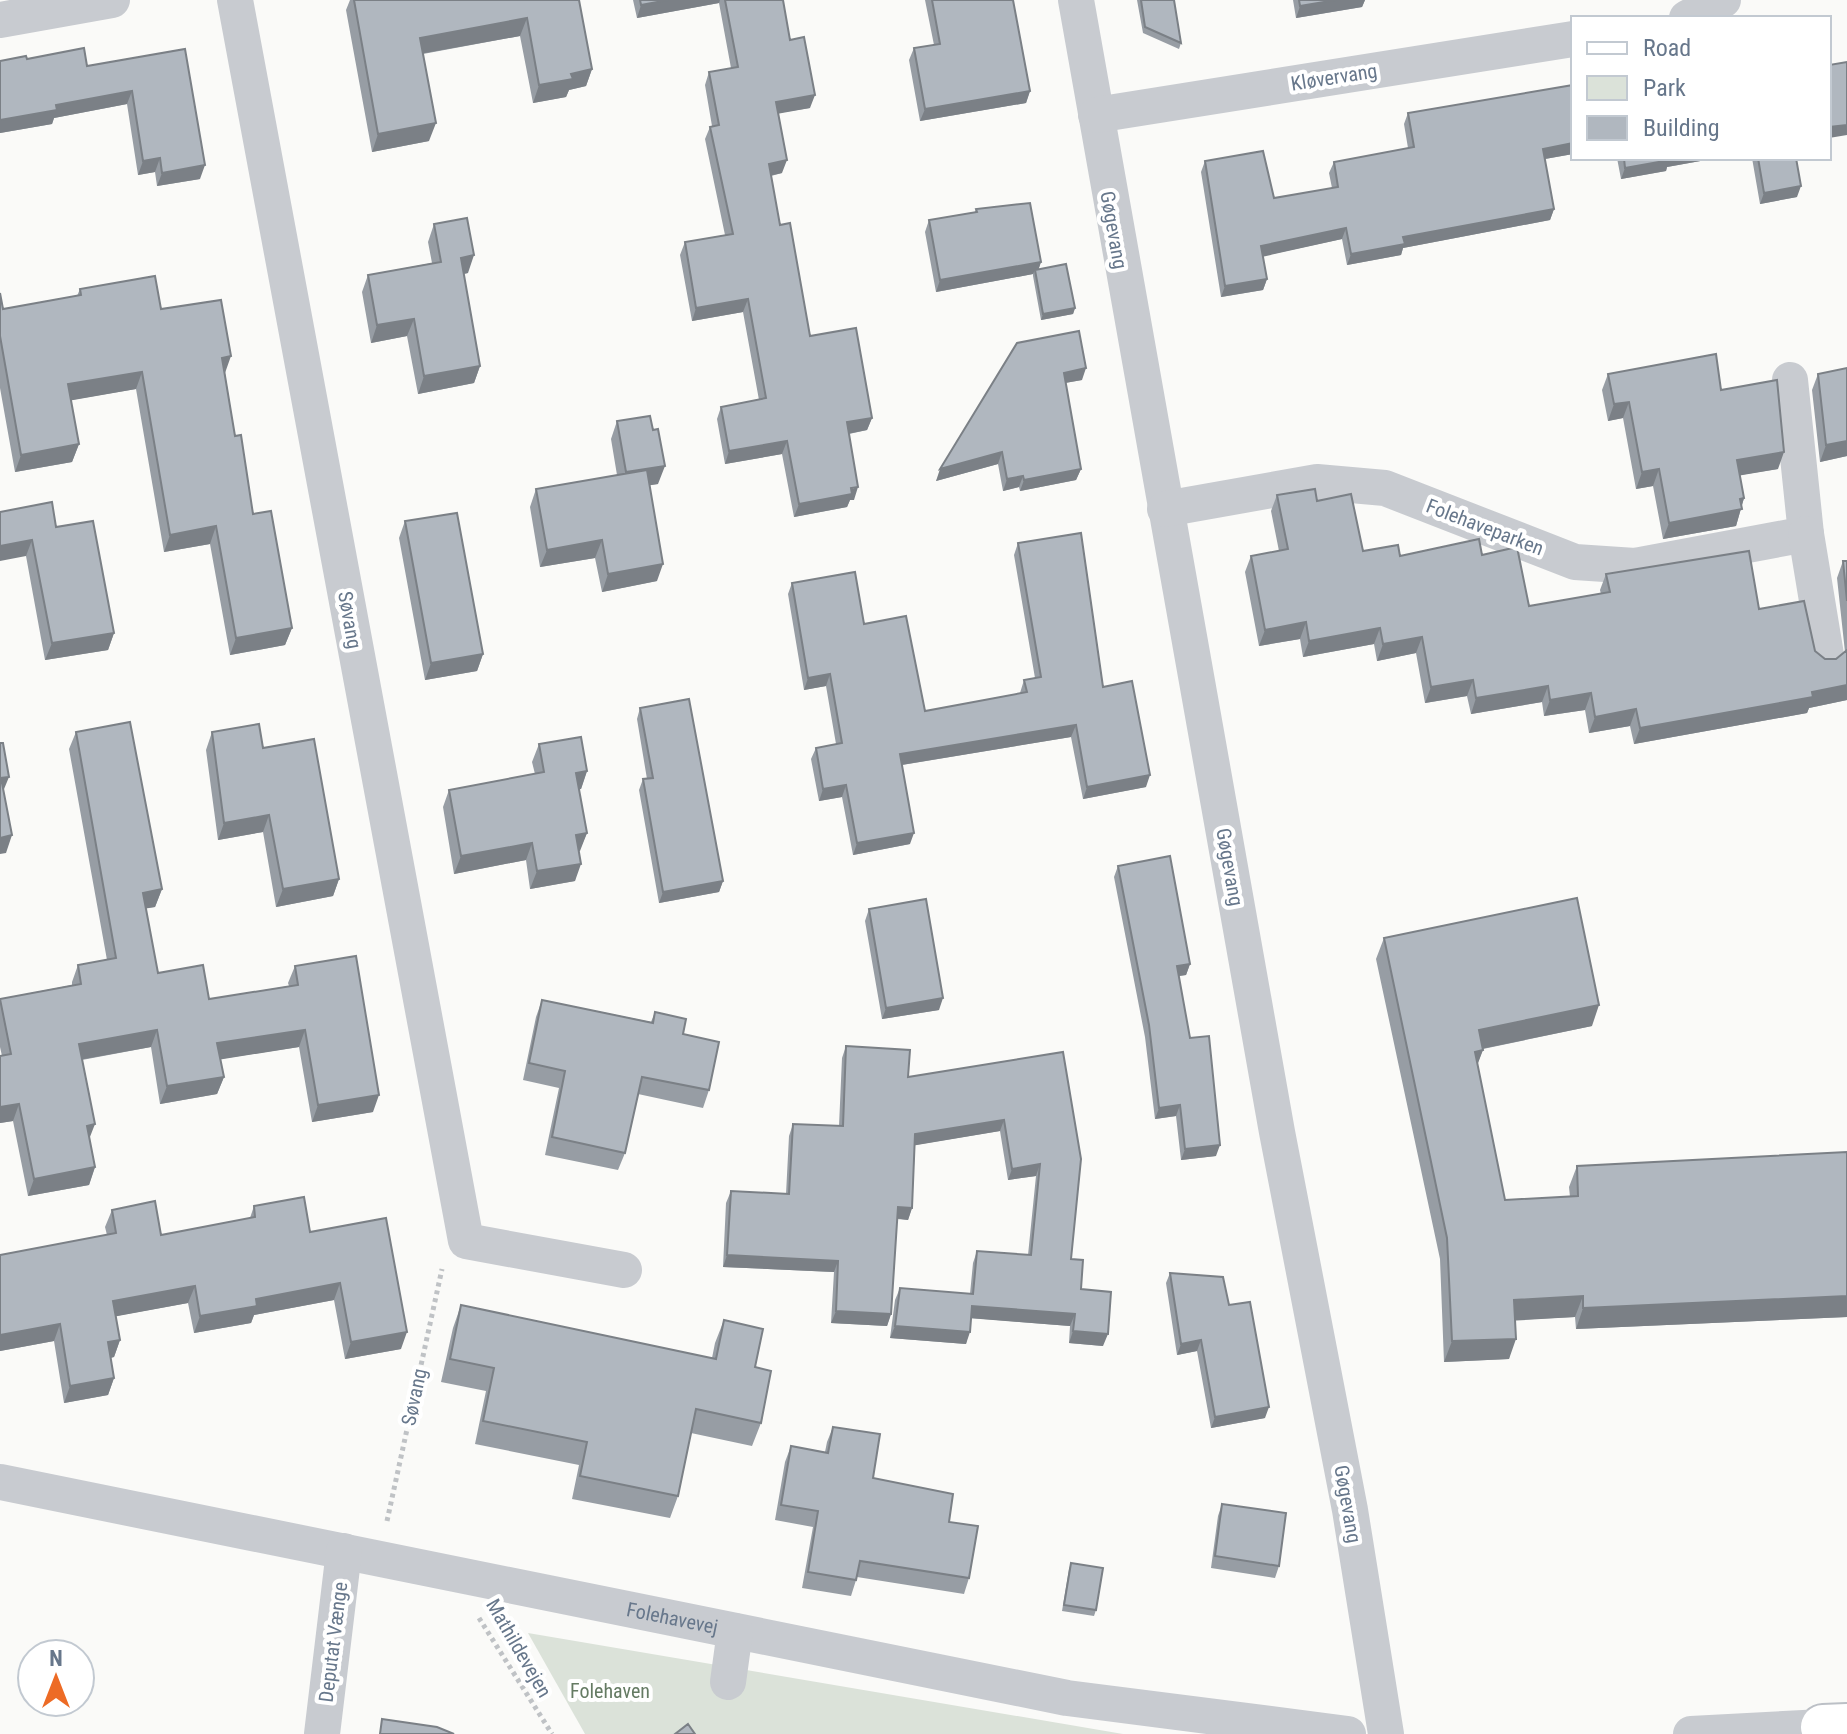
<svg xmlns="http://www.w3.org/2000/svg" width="1847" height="1734" font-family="'Roboto Condensed',sans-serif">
	<rect width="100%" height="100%" fill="#fafaf8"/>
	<path fill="#dbe2d9" d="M 528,1633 L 1123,1734 L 585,1734 Z"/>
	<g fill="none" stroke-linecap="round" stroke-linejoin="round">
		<g stroke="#bcc0c6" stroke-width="48">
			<path id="secondary" d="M 1823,1727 L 1847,1726"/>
		</g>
		<path stroke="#bfc2c5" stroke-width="5" stroke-dasharray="4 4" stroke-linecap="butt" d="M 387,1521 L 442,1269
			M 479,1618 L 552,1734"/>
		<g stroke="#c8cbd0" stroke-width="36">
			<path d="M 235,0 L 466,1241 L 624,1270"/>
			<path d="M 1076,0 L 1277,1132 L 1350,1510 L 1386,1734"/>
			<path d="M 1687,18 L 1723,0"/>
			<path d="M 0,20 L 112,0"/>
			<path d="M 1096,115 L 1573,39"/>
			<path d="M 1165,509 L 1317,482 L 1385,488 L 1575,562 L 1635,566 L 1806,534 L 1790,380"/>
			<path d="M 1806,534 L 1826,655"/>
			<path id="s1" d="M 0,1482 L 1067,1698 L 1348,1734"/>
			<path d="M 728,1682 L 735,1631"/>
			<path d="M 322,1734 L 344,1551"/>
			<path d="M 1691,1734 L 1823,1727"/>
		</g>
		<use href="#secondary" stroke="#fff" stroke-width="44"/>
	</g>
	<path fill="#979da4" d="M 350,0 L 579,0 L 592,69 L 586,86 L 569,90 L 566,97 L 533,103 L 520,36 L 423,54 L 429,141 L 372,152 L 346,10 Z
		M 633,0 L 783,0 L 790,40 L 810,108 L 778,113 L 782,173 L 771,176 L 780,225 L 810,336 L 872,418 L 867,430 L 849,434 L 854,500 L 850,500 L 847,507 L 794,517 L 782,454 L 725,464 L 717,419 L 721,407 L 759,400 L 743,312 L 692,321 L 680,255 L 685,242 L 725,235 L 705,139 L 710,127 L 712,126 L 705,85 L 709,72 L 731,68 L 719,3 L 637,18 Z
		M 925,0 L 1013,0 L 1030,91 L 1026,103 L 920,121 L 909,60 L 914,48 L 934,45 Z
		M 1137,0 L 1174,0 L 1181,43 L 1179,49 L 1143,33 Z
		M 1293,0 L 1365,0 L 1362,7 L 1296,18 Z
		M 185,49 L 200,179 L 157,186 L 155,172 L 138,175 L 127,104 L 54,118 L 52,124 L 0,133 L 0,61 L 27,59 L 87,66 Z
		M 1573,85 L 1573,154 L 1545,159 L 1554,209 L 1550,220 L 1403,248 L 1401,255 L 1347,265 L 1342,239 L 1263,256 L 1267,279 L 1263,290 L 1221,297 L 1201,172 L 1205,161 L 1274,198 L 1332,188 L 1329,173 L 1334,162 L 1408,148 L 1404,124 L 1408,113 Z
		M 1617,158 L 1717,158 L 1667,167 L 1666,171 L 1621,179 Z
		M 1752,158 L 1796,158 L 1797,197 L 1760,204 Z
		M 976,209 L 1041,262 L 1038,270 L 1075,308 L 1073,314 L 1041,320 L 1033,276 L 1033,274 L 936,292 L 925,232 L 929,220 L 975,212 Z
		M 434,224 L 468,273 L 463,274 L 480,366 L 474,383 L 418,394 L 407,336 L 371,343 L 362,292 L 368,275 L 432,263 L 428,242 Z
		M 80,289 L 161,309 L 225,373 L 235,436 L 253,514 L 292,628 L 285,645 L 230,655 L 210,544 L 164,552 L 136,389 L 71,400 L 79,444 L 72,462 L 15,472 L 0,388 L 0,293 L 3,309 L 77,296 Z
		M 1017,343 L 1082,380 L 1065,383 L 1081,469 L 1076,480 L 1020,491 L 1019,487 L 1003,491 L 998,464 L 936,481 Z
		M 1847,368 L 1847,456 L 1820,462 L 1812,390 L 1818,374 Z
		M 1608,374 L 1721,390 L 1778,469 L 1740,475 L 1744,498 L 1736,526 L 1663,539 L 1653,486 L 1636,489 L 1623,418 L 1608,421 L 1602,390 Z
		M 617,421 L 658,484 L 649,485 L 657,581 L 602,592 L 595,558 L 540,567 L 530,507 L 536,489 L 617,475 L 611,439 Z
		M 1277,495 L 1317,501 L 1363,551 L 1400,556 L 1482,555 L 1529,606 L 1601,594 L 1600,590 L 1606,574 L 1759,609 L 1825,659 L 1836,659 L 1845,652 L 1837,578 L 1843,561 L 1847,561 L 1847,700 L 1809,708 L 1807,713 L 1634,744 L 1630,726 L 1589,733 L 1585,710 L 1544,716 L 1542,702 L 1471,714 L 1467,696 L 1425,703 L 1416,653 L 1377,661 L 1374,644 L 1303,657 L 1300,639 L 1259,646 L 1245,572 L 1251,556 L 1279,551 L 1271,511 Z
		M 0,512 L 56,527 L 114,633 L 108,650 L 45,660 L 26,556 Z
		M 405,521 L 483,654 L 477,671 L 425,680 L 399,538 Z
		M 1018,543 L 1103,687 L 1146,787 L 1083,799 L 1071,737 L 902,765 L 910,844 L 853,855 L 842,797 L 819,801 L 811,759 L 816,748 L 836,744 L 826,686 L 804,690 L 788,594 L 792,583 L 864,624 L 925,711 L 1020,693 L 1024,680 L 1035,678 L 1014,555 Z
		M 640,708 L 723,881 L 719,892 L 659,903 L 639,790 L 643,779 L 647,779 L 637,719 Z
		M 76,732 L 162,889 L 155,907 L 146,908 L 158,973 L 209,999 L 289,986 L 288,983 L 295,966 L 373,1112 L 312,1122 L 299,1047 L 220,1059 L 224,1077 L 217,1094 L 160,1104 L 151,1047 L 82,1060 L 89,1139 L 95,1167 L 89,1185 L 28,1196 L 13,1121 L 0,1123 L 0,1056 L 2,1056 L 0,1047 L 0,999 L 72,985 L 72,982 L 78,965 L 107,960 L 69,749 Z
		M 212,732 L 339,879 L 333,896 L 276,907 L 263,832 L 218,840 L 206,750 Z
		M 539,744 L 587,771 L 581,789 L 579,789 L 587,833 L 579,851 L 575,881 L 530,889 L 526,860 L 454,874 L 443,807 L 449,790 L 535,774 L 532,762 Z
		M 1118,866 L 1190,964 L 1186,975 L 1178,976 L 1190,1038 L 1216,1156 L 1181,1160 L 1176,1116 L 1155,1119 L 1145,1037 L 1114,877 Z
		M 869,909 L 939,1010 L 882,1019 L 865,921 Z
		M 1384,938 L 1592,1026 L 1483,1049 L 1477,1065 L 1505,1200 L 1570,1197 L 1569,1187 L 1577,1166 L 1847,1152 L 1847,1317 L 1576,1329 L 1575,1317 L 1515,1320 L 1509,1359 L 1444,1362 L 1440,1259 L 1376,959 Z
		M 542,1000 L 651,1022 L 655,1012 L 683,1034 L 709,1090 L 703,1108 L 638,1094 L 625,1153 L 618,1170 L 545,1155 L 559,1088 L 523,1080 L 536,1017 Z
		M 846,1046 L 908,1077 L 1063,1052 L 1071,1259 L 1081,1289 L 1103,1346 L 1069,1343 L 1070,1326 L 971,1318 L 966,1344 L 890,1338 L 895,1300 L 900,1288 L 970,1294 L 973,1263 L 977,1251 L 1028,1255 L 1036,1176 L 1008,1180 L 1000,1131 L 915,1145 L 912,1208 L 908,1220 L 897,1219 L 891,1314 L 887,1326 L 831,1323 L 834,1272 L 723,1267 L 726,1203 L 731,1191 L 786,1194 L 789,1136 L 793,1124 L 839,1126 L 842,1058 Z
		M 254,1206 L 310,1232 L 401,1349 L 345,1359 L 334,1300 L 254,1315 L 251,1323 L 194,1333 L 188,1303 L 116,1316 L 120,1340 L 114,1357 L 111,1358 L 114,1378 L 108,1395 L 64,1403 L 54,1341 L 0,1351 L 0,1255 L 107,1235 L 105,1227 L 112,1210 L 161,1235 L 250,1218 Z
		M 1170,1273 L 1229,1305 L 1265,1418 L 1211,1428 L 1197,1351 L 1177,1355 L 1166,1283 Z
		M 461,1305 L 712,1358 L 715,1343 L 724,1320 L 755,1367 L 761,1423 L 752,1446 L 691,1433 L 678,1496 L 670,1518 L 572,1499 L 579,1465 L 475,1444 L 486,1391 L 441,1382 L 453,1328 Z
		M 833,1427 L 873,1478 L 949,1522 L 969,1578 L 964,1594 L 857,1577 L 851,1596 L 802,1588 L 813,1527 L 775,1520 L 785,1462 L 791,1446 L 825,1452 L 827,1442 Z
		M 1222,1504 L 1279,1566 L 1275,1578 L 1211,1568 L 1218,1516 Z
		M 1071,1563 L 1096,1610 L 1094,1616 L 1062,1611 L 1069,1569 Z"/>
	<path fill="#7b8086" d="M 668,0 L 720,0 L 719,3 L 637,18 L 641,5 Z
		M 1336,0 L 1365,0 L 1362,7 L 1296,18 L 1300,6 Z
		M 527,18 L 520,36 L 414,55 L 420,38 Z
		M 592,69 L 586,86 L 569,90 L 566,97 L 533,103 L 539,85 L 571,74 Z
		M 132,91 L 127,104 L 54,118 L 52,124 L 0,133 L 0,120 L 56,105 Z
		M 1030,91 L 1026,103 L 920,121 L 925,109 Z
		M 815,95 L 810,108 L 771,115 L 776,102 Z
		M 436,123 L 429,141 L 372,152 L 378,134 Z
		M 1847,125 L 1847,135 L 1829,138 L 1829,127 Z
		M 1573,143 L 1573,154 L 1539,160 L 1543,149 Z
		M 160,158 L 155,172 L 138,175 L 143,161 Z
		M 1668,158 L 1717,158 L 1667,167 L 1666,171 L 1621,179 L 1625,168 Z
		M 787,160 L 782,173 L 764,177 L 769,164 Z
		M 205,165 L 200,179 L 157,186 L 162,173 Z
		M 1801,186 L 1797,197 L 1760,204 L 1764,193 Z
		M 1554,209 L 1550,220 L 1403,248 L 1401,255 L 1347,265 L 1351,254 L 1403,237 Z
		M 1346,228 L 1342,239 L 1257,258 L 1261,246 Z
		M 474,255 L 468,273 L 454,276 L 461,258 Z
		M 1041,262 L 1037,274 L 1035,270 L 1033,274 L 936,292 L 940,280 Z
		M 1267,279 L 1263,290 L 1221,297 L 1225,286 Z
		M 748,299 L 743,312 L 692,321 L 696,308 Z
		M 1075,308 L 1073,314 L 1041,320 L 1043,314 Z
		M 414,319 L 407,336 L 371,343 L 377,325 Z
		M 231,356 L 225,373 L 222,358 Z
		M 480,366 L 474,383 L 418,394 L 424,376 Z
		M 1086,368 L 1082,380 L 1059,384 L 1064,373 Z
		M 142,372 L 136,389 L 62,402 L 68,384 Z
		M 1629,402 L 1623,418 L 1608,421 L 1614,404 Z
		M 872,418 L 867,430 L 842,435 L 847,422 Z
		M 787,441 L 782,454 L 725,464 L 729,451 Z
		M 1847,441 L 1847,456 L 1820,462 L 1826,445 Z
		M 79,444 L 72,462 L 15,472 L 21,455 Z
		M 1002,452 L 998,464 L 936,481 L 940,469 Z
		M 1784,452 L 1778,469 L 1731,477 L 1737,460 Z
		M 665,466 L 658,484 L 620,490 L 626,472 Z
		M 1081,469 L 1076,480 L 1020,491 L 1024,480 Z
		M 1659,469 L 1653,486 L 1636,489 L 1642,472 Z
		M 1023,476 L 1019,487 L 1003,491 L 1007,479 Z
		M 858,487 L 854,500 L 850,500 L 847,507 L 794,517 L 799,504 Z
		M 1744,498 L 1736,526 L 1663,539 L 1669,523 Z
		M 216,526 L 210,544 L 164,552 L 170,535 Z
		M 32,540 L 26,556 L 0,561 L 0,546 Z
		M 602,540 L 595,558 L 540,567 L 547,550 Z
		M 663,564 L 657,581 L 602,592 L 608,574 Z
		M 1306,622 L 1300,639 L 1259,646 L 1265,630 Z
		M 292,628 L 285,645 L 230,655 L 236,638 Z
		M 1380,628 L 1374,644 L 1303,657 L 1309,641 Z
		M 114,633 L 108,650 L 45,660 L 52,643 Z
		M 1422,637 L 1416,653 L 1377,661 L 1383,644 Z
		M 483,654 L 477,671 L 425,680 L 431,663 Z
		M 830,674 L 826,686 L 804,690 L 808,678 Z
		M 1473,680 L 1467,696 L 1425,703 L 1431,687 Z
		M 1847,685 L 1847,700 L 1809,708 L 1807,713 L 1634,744 L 1640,728 Z
		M 1548,686 L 1542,702 L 1471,714 L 1476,698 Z
		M 1591,693 L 1585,710 L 1544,716 L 1550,700 Z
		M 1636,709 L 1630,726 L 1589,733 L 1595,717 Z
		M 1076,725 L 1071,737 L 895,766 L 900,754 Z
		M 587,771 L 581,789 L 569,791 L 576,773 Z
		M 1150,775 L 1146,787 L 1083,799 L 1087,787 Z
		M 9,777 L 2,794 L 1,778 Z
		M 846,785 L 842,797 L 819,801 L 823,789 Z
		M 269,815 L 263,832 L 218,840 L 224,823 Z
		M 587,833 L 580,851 L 570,853 L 576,835 Z
		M 914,833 L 910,844 L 853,855 L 857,843 Z
		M 12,835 L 6,853 L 0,854 L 0,838 Z
		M 532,843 L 526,860 L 454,874 L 461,856 Z
		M 581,864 L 575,881 L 530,889 L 537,871 Z
		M 339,879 L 333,896 L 276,907 L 283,889 Z
		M 723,881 L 719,892 L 659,903 L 663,892 Z
		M 162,889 L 155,907 L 137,910 L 143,893 Z
		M 1190,964 L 1186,975 L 1172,977 L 1177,966 Z
		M 943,998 L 939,1010 L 882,1019 L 886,1008 Z
		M 1599,1005 L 1592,1026 L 1471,1051 L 1479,1030 Z
		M 157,1030 L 151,1047 L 73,1061 L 79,1044 Z
		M 305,1030 L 299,1047 L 211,1061 L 217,1043 Z
		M 1483,1050 L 1475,1071 L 1475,1052 Z
		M 224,1077 L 217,1094 L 160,1104 L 167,1086 Z
		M 379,1095 L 373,1112 L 312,1122 L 318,1105 Z
		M 19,1104 L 13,1121 L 0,1123 L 0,1107 Z
		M 1180,1105 L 1176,1116 L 1155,1119 L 1159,1108 Z
		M 1004,1120 L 1000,1131 L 911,1146 L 915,1134 Z
		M 95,1124 L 88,1142 L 87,1126 Z
		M 1220,1145 L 1216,1156 L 1181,1160 L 1185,1149 Z
		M 1040,1164 L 1036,1176 L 1008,1180 L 1012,1169 Z
		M 95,1167 L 89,1185 L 28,1196 L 34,1179 Z
		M 898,1207 L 912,1208 L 908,1220 L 894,1218 Z
		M 727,1255 L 838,1261 L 834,1272 L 723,1267 Z
		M 340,1283 L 334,1300 L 254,1315 L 251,1323 L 194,1333 L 200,1316 L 256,1299 Z
		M 195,1286 L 188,1303 L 107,1318 L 113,1301 Z
		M 1583,1296 L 1575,1317 L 1507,1321 L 1514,1300 Z
		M 1847,1296 L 1847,1317 L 1576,1329 L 1583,1308 Z
		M 972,1306 L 1075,1314 L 1070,1326 L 968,1318 Z
		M 836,1311 L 891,1314 L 887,1326 L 831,1323 Z
		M 60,1324 L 54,1341 L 0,1351 L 0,1335 Z
		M 895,1326 L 970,1332 L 966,1344 L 890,1338 Z
		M 1073,1331 L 1108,1334 L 1103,1346 L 1069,1343 Z
		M 407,1332 L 401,1349 L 345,1359 L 351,1342 Z
		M 1516,1339 L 1509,1359 L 1444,1362 L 1452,1341 Z
		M 120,1340 L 114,1357 L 102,1359 L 108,1342 Z
		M 1201,1340 L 1197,1351 L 1177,1355 L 1181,1344 Z
		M 114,1378 L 108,1395 L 64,1403 L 70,1386 Z
		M 1269,1407 L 1265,1418 L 1211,1428 L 1215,1417 Z"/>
	<path fill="#b0b7bf" stroke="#7b8086" stroke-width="2" d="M 354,0 L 579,0 L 592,69 L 571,74 L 573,79 L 539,85 L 527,18 L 420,38 L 436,123 L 378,134 Z
		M 640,0 L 668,0 L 641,5 Z
		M 725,0 L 783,0 L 790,40 L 804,37 L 815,95 L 776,102 L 787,160 L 769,164 L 780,225 L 790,223 L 810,336 L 856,328 L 872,418 L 847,422 L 858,487 L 851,488 L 852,494 L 799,504 L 787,441 L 729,451 L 721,407 L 766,398 L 748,299 L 696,308 L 685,242 L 733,234 L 710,127 L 719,125 L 709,72 L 738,67 Z
		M 932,0 L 1013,0 L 1030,91 L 925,109 L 914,48 L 940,44 Z
		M 1141,0 L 1174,0 L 1181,43 L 1145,27 Z
		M 1299,0 L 1336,0 L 1300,6 Z
		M 84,48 L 87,66 L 185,49 L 205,165 L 162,173 L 160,158 L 143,161 L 132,91 L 56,105 L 57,110 L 0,120 L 0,61 L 26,56 L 27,59 Z
		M 1847,62 L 1847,125 L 1829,127 L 1829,65 Z
		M 1573,85 L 1573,143 L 1543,149 L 1554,209 L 1403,237 L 1405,244 L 1351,254 L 1346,228 L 1261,246 L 1267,279 L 1225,286 L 1205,161 L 1263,151 L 1274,198 L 1338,187 L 1334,162 L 1414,147 L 1408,113 Z
		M 1624,158 L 1669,158 L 1670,160 L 1625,168 Z
		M 1758,158 L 1796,158 L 1801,186 L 1764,193 Z
		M 1030,203 L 1041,262 L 940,280 L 929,220 L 977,212 L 976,209 Z
		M 467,218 L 474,255 L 461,258 L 480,366 L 424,376 L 414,319 L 377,325 L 368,275 L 441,262 L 434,224 Z
		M 1066,264 L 1075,308 L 1043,314 L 1035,270 Z
		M 155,276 L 161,309 L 221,300 L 231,356 L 222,358 L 235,436 L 241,435 L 253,514 L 271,511 L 292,628 L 236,638 L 216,526 L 170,535 L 142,372 L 68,384 L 79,444 L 21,455 L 0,336 L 0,293 L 3,309 L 81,295 L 80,289 Z
		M 1079,331 L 1086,368 L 1064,373 L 1081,469 L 1024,480 L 1023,476 L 1007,479 L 1002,452 L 940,469 L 1017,343 Z
		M 1716,354 L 1721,390 L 1777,380 L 1784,452 L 1737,460 L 1744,498 L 1740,499 L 1742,509 L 1669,523 L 1659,469 L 1642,472 L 1629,402 L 1614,404 L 1608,374 Z
		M 1847,368 L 1847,441 L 1826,445 L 1818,374 Z
		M 650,416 L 653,430 L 658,429 L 665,466 L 626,472 L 617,421 Z
		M 647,470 L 663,564 L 608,574 L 602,540 L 547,550 L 536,489 Z
		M 1315,489 L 1317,501 L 1351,494 L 1363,551 L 1398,545 L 1400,556 L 1479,539 L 1482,555 L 1517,547 L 1529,606 L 1610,592 L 1606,574 L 1749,551 L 1759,609 L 1804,601 L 1815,651 L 1825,659 L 1836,659 L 1847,650 L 1847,685 L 1812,692 L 1813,697 L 1640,728 L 1636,709 L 1595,717 L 1591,693 L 1550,700 L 1548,686 L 1476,698 L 1473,680 L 1431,687 L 1422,637 L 1383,644 L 1380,628 L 1309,641 L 1306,622 L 1265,630 L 1251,556 L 1288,549 L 1277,495 Z
		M 52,502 L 56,527 L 93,521 L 114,633 L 52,643 L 32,540 L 0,546 L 0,512 Z
		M 457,513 L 483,654 L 431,663 L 405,521 Z
		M 1081,533 L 1103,687 L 1132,681 L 1150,775 L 1087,787 L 1076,725 L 900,754 L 914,833 L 857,843 L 846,785 L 823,789 L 816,748 L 842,743 L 830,674 L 808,678 L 792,583 L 855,572 L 864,624 L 906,616 L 925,711 L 1027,692 L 1024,680 L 1041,677 L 1018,543 Z
		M 1843,561 L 1847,561 L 1847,601 Z
		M 689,699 L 723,881 L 663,892 L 643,779 L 653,778 L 640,708 Z
		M 130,722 L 162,889 L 143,893 L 158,973 L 203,965 L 209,999 L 298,985 L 295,966 L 356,956 L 379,1095 L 318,1105 L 305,1030 L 217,1043 L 224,1077 L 167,1086 L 157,1030 L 79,1044 L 95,1124 L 87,1126 L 95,1167 L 34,1179 L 19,1104 L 0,1107 L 0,1056 L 11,1054 L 0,999 L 81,984 L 78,965 L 116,958 L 76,732 Z
		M 259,724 L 263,748 L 314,739 L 339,879 L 283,889 L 269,815 L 224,823 L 212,732 Z
		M 581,737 L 587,771 L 576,773 L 587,833 L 576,835 L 581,864 L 537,871 L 532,843 L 461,856 L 449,790 L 544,772 L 539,744 Z
		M 0,743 L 3,743 L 9,777 L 1,778 L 12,835 L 0,838 Z
		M 1170,856 L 1190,964 L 1177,966 L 1190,1038 L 1209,1036 L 1220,1145 L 1185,1149 L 1180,1105 L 1159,1108 L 1149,1025 L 1118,866 Z
		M 1577,898 L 1599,1005 L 1479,1030 L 1483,1050 L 1475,1052 L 1505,1200 L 1578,1196 L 1577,1166 L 1847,1152 L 1847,1296 L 1583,1308 L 1583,1296 L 1514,1300 L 1516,1339 L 1452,1341 L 1447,1238 L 1384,938 Z
		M 926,899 L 943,998 L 886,1008 L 869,909 Z
		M 542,1000 L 653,1023 L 655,1012 L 686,1019 L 683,1034 L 719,1042 L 709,1090 L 642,1077 L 625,1153 L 552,1137 L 565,1071 L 529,1063 Z
		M 846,1046 L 910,1050 L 908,1077 L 1063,1052 L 1081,1159 L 1071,1259 L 1083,1260 L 1081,1289 L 1111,1292 L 1108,1334 L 1073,1331 L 1075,1314 L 972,1306 L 970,1332 L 895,1326 L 900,1288 L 973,1294 L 977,1251 L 1031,1255 L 1040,1164 L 1012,1169 L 1004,1120 L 915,1134 L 912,1208 L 898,1207 L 891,1314 L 836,1311 L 838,1261 L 727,1255 L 731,1191 L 789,1194 L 793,1124 L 843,1126 Z
		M 304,1197 L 310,1232 L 386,1218 L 407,1332 L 351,1342 L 340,1283 L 256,1299 L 257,1306 L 200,1316 L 195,1286 L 113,1301 L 120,1340 L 108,1342 L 114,1378 L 70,1386 L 60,1324 L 0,1335 L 0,1255 L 116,1233 L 112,1210 L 155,1201 L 161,1235 L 255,1217 L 254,1206 Z
		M 1170,1273 L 1223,1277 L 1229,1305 L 1250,1302 L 1269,1407 L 1215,1417 L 1201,1340 L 1181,1344 Z
		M 461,1305 L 716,1359 L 724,1320 L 763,1329 L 755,1367 L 771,1371 L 761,1423 L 696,1409 L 678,1496 L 580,1476 L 587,1442 L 483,1421 L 494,1368 L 450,1359 Z
		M 833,1427 L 880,1434 L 873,1478 L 953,1494 L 949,1522 L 978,1526 L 969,1578 L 860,1561 L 856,1580 L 808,1572 L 818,1511 L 781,1505 L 791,1446 L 828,1453 Z
		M 1222,1504 L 1286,1513 L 1279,1566 L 1215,1556 Z
		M 1071,1563 L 1103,1568 L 1096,1610 L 1064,1605 Z
		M 382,1719 L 437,1727 L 454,1734 L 380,1734 Z
		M 688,1724 L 695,1734 L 675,1734 Z"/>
	<g text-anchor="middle" stroke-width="8" stroke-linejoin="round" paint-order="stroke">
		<g font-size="20" fill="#67778b" stroke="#fff">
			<text transform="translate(1334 77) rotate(-9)" y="7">Kløvervang</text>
			<text transform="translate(1114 230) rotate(80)" y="7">Gøgevang</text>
			<text transform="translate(1485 527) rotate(21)" y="7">Folehaveparken</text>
			<text transform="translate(350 620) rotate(80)" y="7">Søvang</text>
			<text transform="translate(1230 867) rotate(80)" y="7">Gøgevang</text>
			<text transform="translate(414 1397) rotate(-78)" y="7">Søvang</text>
			<text transform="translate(1348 1504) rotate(80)" y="7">Gøgevang</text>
			<text dy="7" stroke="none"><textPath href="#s1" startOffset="686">Folehavevej</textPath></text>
			<text transform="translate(333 1642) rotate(-83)" y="7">Deputat Vænge</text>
			<text transform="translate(519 1648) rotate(60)" y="7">Mathildevejen</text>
		</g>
		<g font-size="20" fill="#657b63" stroke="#fff">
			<text x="610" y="1698">Folehaven</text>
		</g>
	</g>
	<rect x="1571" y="16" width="260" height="144" fill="#ffffff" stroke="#c2c9d1" stroke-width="2"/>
	<rect x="1587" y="42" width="40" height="12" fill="#ffffff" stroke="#c2c9d1" stroke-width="2"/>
	<text x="1643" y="56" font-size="24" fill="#67778b">Road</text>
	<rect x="1587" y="76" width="40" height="24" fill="#dbe2d9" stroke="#c2c9d1" stroke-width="2"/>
	<text x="1643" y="96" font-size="24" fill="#67778b">Park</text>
	<rect x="1587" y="116" width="40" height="24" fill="#b0b7bf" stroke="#c2c9d1" stroke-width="2"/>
	<text x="1643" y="136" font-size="24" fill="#67778b">Building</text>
	<g transform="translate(56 1678)"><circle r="38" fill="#ffffff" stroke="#c2c9d1" stroke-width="2"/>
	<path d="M0-6L14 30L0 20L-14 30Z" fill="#ed6b25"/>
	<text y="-12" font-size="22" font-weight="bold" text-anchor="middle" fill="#67778b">N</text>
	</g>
</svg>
